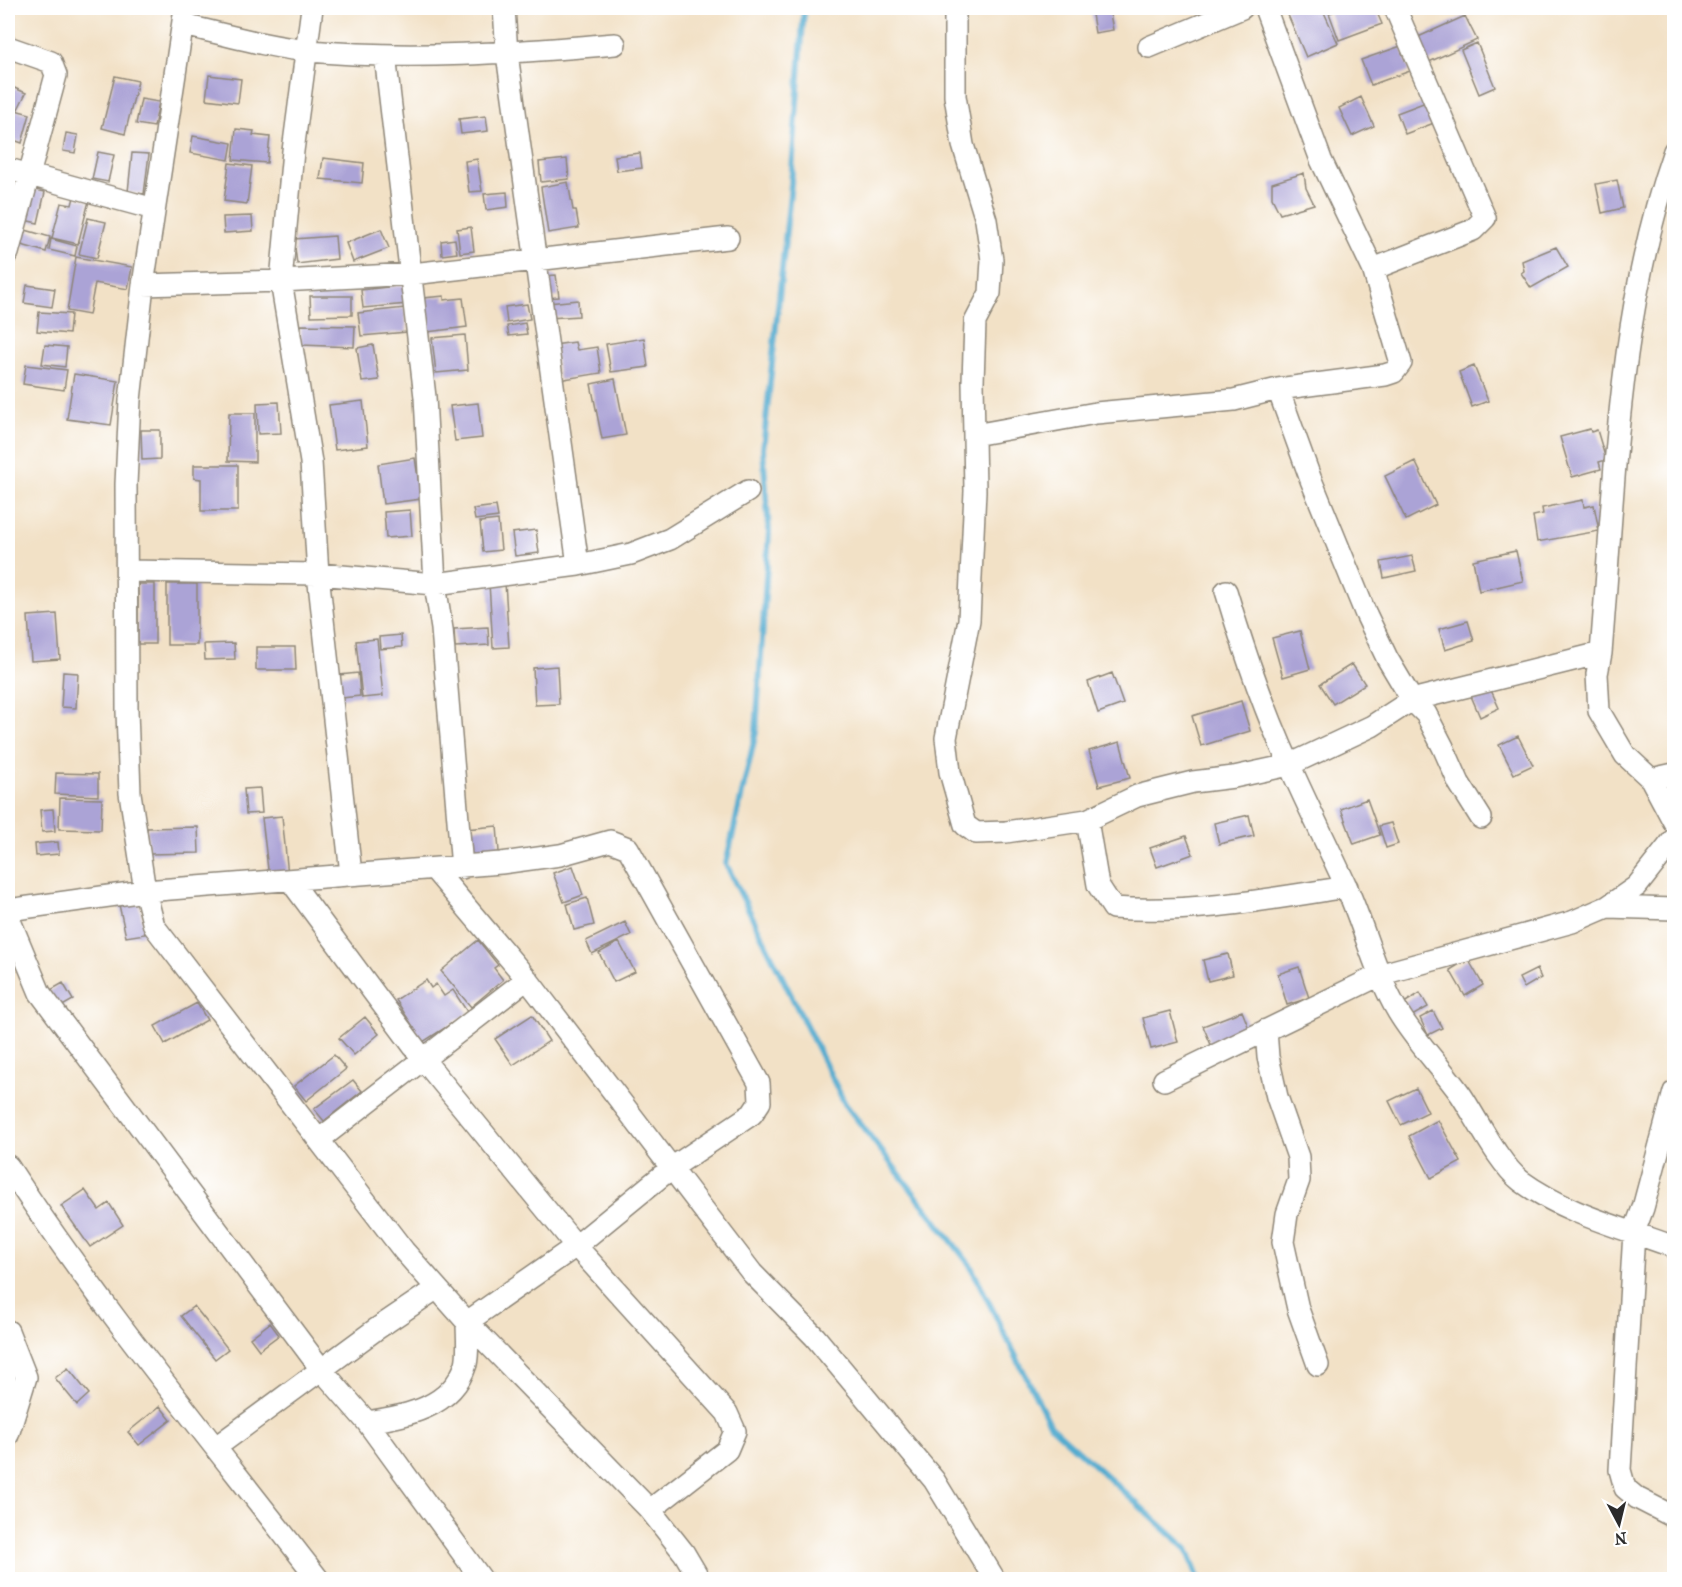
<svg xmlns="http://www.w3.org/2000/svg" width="1682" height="1587" font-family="'IM FELL French Canon',serif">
	<rect width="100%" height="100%" fill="#fff"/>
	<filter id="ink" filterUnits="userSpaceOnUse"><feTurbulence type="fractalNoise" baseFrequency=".0167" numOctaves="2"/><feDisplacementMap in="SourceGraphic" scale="12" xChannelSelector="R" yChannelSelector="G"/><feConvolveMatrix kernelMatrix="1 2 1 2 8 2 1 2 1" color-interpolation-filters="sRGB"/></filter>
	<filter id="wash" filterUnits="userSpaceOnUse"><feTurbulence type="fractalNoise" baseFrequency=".008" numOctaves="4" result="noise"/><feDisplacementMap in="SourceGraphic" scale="24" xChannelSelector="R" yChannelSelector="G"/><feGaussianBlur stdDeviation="1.35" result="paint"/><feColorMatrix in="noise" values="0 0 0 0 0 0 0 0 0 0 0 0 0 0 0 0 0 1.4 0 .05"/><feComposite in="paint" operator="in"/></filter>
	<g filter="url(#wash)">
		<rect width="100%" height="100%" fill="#f2e1c6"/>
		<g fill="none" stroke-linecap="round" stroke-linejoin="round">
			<path stroke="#52abcf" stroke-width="6" d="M 804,8 L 791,184 L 763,449 L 769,532 L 756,732 L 726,864 L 845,1104 L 970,1265 L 1051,1426 L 1187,1549 L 1199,1580"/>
		</g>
		<g id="blocks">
			<path fill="#aba3d6" d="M 1091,8 L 1109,8 L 1113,30 L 1095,33 Z
				M 1285,8 L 1322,8 L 1338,43 L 1306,57 Z
				M 1344,8 L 1375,8 L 1382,24 L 1339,40 L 1329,13 Z
				M 1465,16 L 1477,40 L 1427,63 L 1416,38 Z
				M 1477,43 L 1495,87 L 1479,94 L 1461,50 Z
				M 1401,46 L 1410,71 L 1371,85 L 1361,60 Z
				M 209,75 L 241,79 L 238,103 L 206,99 Z
				M 115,76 L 138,81 L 125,134 L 102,128 Z
				M 12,87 L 26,93 L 18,109 L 8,104 Z
				M 1361,97 L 1374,126 L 1352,136 L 1339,108 Z
				M 141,99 L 159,102 L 154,127 L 136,124 Z
				M 1426,102 L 1434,123 L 1405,134 L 1397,113 Z
				M 8,108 L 30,114 L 22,143 L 8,138 Z
				M 486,116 L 488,131 L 461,134 L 459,119 Z
				M 236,129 L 254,131 L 253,135 L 270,137 L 267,163 L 233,160 Z
				M 66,133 L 78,135 L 75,153 L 63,151 Z
				M 193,136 L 232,143 L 229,160 L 190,153 Z
				M 98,152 L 114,155 L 108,182 L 92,179 Z
				M 132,153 L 149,154 L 144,194 L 128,192 Z
				M 640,153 L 642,168 L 617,171 L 615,156 Z
				M 323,158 L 364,163 L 362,183 L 320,179 Z
				M 477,159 L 482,191 L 469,192 L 465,161 Z
				M 567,159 L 569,179 L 541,182 L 539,162 Z
				M 229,163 L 252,166 L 247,204 L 224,201 Z
				M 1304,173 L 1306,188 L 1314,204 L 1280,214 L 1272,198 L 1272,183 Z
				M 1617,180 L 1623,208 L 1602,213 L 1596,184 Z
				M 568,182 L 573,210 L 576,210 L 579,228 L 548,233 L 541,187 Z
				M 31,189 L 45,192 L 38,223 L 24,220 Z
				M 507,192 L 508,207 L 486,210 L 484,194 Z
				M 74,197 L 89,201 L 78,244 L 52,238 L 61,203 L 72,205 Z
				M 252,216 L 253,231 L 224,233 L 223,217 Z
				M 88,218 L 106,222 L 97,258 L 79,254 Z
				M 471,227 L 474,251 L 460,253 L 457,229 Z
				M 22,229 L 50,237 L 46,252 L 18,244 Z
				M 381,229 L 389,248 L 353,262 L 346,243 Z
				M 335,236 L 337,259 L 297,264 L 294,239 Z
				M 51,239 L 77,246 L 75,256 L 49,250 Z
				M 455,239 L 457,253 L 442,255 L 441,241 Z
				M 1556,247 L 1568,267 L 1531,288 L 1521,273 L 1524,271 L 1522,261 Z
				M 76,257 L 132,267 L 128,289 L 95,283 L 89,315 L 67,311 Z
				M 556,275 L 559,297 L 546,298 L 544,276 Z
				M 27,285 L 55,289 L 52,307 L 24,303 Z
				M 406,285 L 408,304 L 363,308 L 361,290 Z
				M 310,296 L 352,296 L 352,315 L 311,316 Z
				M 444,296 L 444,300 L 463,298 L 467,327 L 427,332 L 423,298 Z
				M 578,300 L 579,316 L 549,318 L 548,303 Z
				M 527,304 L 530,319 L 507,323 L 505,307 Z
				M 405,308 L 407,332 L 361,336 L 358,313 Z
				M 39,312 L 71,314 L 69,334 L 37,331 Z
				M 525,323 L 527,334 L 509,336 L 507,326 Z
				M 301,325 L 355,326 L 354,347 L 301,345 Z
				M 465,335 L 468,370 L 436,373 L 432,338 Z
				M 644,338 L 648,367 L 611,372 L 606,344 Z
				M 575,342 L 577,350 L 597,347 L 601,373 L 559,380 L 554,345 Z
				M 45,345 L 67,347 L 65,367 L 42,364 Z
				M 373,345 L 379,380 L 362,382 L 357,348 Z
				M 26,365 L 67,370 L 64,390 L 23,384 Z
				M 1474,366 L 1488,401 L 1472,407 L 1459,372 Z
				M 74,374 L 118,381 L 111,425 L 67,419 Z
				M 615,379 L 626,435 L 602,439 L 591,384 Z
				M 363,401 L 368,446 L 335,450 L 329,405 Z
				M 279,402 L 281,433 L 258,434 L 257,403 Z
				M 478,403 L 482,438 L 455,441 L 450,406 Z
				M 229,413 L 255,413 L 255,462 L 228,461 Z
				M 1590,429 L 1591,432 L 1597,430 L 1606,460 L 1599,462 L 1601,469 L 1572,477 L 1560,437 Z
				M 141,430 L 160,430 L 160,459 L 142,460 Z
				M 415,458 L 421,499 L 383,504 L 378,464 Z
				M 1415,461 L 1436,505 L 1406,520 L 1385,476 Z
				M 194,465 L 238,465 L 238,511 L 201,511 L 201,479 L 194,478 Z
				M 1583,500 L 1584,507 L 1594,505 L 1599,531 L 1537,542 L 1533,516 L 1543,514 L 1542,508 Z
				M 496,506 L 498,517 L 475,520 L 473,509 Z
				M 410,510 L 412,536 L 386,538 L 384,512 Z
				M 498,520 L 501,550 L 483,552 L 480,522 Z
				M 536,530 L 539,553 L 515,556 L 512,533 Z
				M 1516,551 L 1523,581 L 1479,591 L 1473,560 Z
				M 1412,556 L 1416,571 L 1384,578 L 1381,562 Z
				M 505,582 L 509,647 L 493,648 L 489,583 Z
				M 138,584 L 155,584 L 155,644 L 138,644 Z
				M 167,584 L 197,584 L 197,645 L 167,645 Z
				M 57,614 L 60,659 L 31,661 L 28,616 Z
				M 1468,621 L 1474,641 L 1445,650 L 1439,629 Z
				M 488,627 L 489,645 L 455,647 L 454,629 Z
				M 1300,631 L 1310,669 L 1283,677 L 1272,638 Z
				M 401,635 L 402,647 L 380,649 L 379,637 Z
				M 377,639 L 383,696 L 362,698 L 356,641 Z
				M 234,643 L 235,659 L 205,660 L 204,644 Z
				M 256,647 L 295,647 L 296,670 L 256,670 Z
				M 1352,664 L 1365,684 L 1333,704 L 1320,684 Z
				M 557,666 L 559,704 L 535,705 L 533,668 Z
				M 63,672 L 78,673 L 76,708 L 61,707 Z
				M 358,673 L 360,696 L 332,699 L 330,676 Z
				M 1112,673 L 1123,704 L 1098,713 L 1088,682 Z
				M 1490,688 L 1499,708 L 1480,717 L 1471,696 Z
				M 1241,701 L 1250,731 L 1201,746 L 1192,716 Z
				M 1518,736 L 1533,765 L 1514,774 L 1499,745 Z
				M 1120,742 L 1130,778 L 1099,786 L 1089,751 Z
				M 56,773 L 98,774 L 98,796 L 55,794 Z
				M 260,788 L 262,813 L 246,814 L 244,789 Z
				M 60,798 L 102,799 L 101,830 L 59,829 Z
				M 1367,799 L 1380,835 L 1354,844 L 1341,809 Z
				M 53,809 L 55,831 L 42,832 L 40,810 Z
				M 1249,815 L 1254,836 L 1219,844 L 1214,823 Z
				M 282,816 L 288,875 L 269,878 L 262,818 Z
				M 1391,823 L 1398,844 L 1386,848 L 1379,826 Z
				M 497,826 L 499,852 L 468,856 L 465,829 Z
				M 198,827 L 199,853 L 148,854 L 147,828 Z
				M 1186,836 L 1193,854 L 1157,867 L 1150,848 Z
				M 58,842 L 59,854 L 36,856 L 35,844 Z
				M 573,866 L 583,895 L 564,902 L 553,873 Z
				M 137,896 L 145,934 L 126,937 L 118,900 Z
				M 587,898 L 594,925 L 574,930 L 567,904 Z
				M 625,922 L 631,935 L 592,954 L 586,941 Z
				M 478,940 L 498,965 L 494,968 L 503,980 L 471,1007 L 441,971 Z
				M 619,942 L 635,972 L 614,982 L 599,953 Z
				M 1228,954 L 1233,975 L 1208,981 L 1203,960 Z
				M 1468,959 L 1483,985 L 1465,996 L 1450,970 Z
				M 1299,967 L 1309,998 L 1287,1005 L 1278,974 Z
				M 1537,969 L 1541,978 L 1524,988 L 1519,978 Z
				M 426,980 L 431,988 L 436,984 L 444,996 L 453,990 L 468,1013 L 423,1042 L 396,1000 Z
				M 63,983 L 73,1000 L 59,1008 L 49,991 Z
				M 1420,993 L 1428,1007 L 1412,1016 L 1404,1003 Z
				M 197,1003 L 207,1020 L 165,1044 L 155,1026 Z
				M 1170,1011 L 1178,1042 L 1151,1049 L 1143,1018 Z
				M 1242,1011 L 1250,1031 L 1212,1047 L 1203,1026 Z
				M 1433,1011 L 1442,1028 L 1428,1035 L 1420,1018 Z
				M 532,1015 L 549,1041 L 513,1065 L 495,1039 Z
				M 365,1017 L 379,1034 L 354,1055 L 339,1038 Z
				M 334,1055 L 346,1069 L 306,1101 L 294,1086 Z
				M 353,1080 L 362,1091 L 324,1121 L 314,1109 Z
				M 1416,1088 L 1428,1112 L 1401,1125 L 1389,1101 Z
				M 1438,1120 L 1461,1162 L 1431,1178 L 1409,1136 Z
				M 85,1190 L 99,1210 L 109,1203 L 123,1225 L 90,1247 L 61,1206 Z
				M 194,1306 L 228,1349 L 215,1359 L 181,1316 Z
				M 270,1323 L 279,1335 L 259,1350 L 250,1338 Z
				M 68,1368 L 89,1394 L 77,1405 L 55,1378 Z
				M 160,1406 L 171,1420 L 139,1445 L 128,1432 Z"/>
		</g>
	</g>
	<g filter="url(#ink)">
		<use href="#blocks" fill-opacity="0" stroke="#8e8678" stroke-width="1.5"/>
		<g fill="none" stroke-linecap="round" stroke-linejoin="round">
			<g stroke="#8e8678" stroke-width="24">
				<path id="minor" d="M 185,8 L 143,285 L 130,400 L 126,484 L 127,711 L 130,793 L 145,891 L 154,926 L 404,1251 L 467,1322 L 650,1510 L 684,1553 L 700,1580
					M 312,8 L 293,151 L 281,281 L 311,462 L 318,574 L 351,874
					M 504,8 L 507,54 L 578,565
					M 955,8 L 955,96 L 963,145 L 986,220 L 992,260 L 990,293 L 975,322 L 973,382 L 975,491 L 969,620 L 946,738 L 950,772 L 965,825 L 976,833 L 1006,832 L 1087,820 L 1137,796 L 1193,782 L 1234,777 L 1289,765 L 1372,726 L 1412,700 L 1601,653
					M 183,25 C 224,34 267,47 309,51 C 411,60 513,53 615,44
					M 8,47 L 51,62 L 56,75 L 8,253
					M 1149,47 L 1242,8
					M 385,55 L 425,397 L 435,584 L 442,629 L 462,868
					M 1674,151 C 1617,313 1615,484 1601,653 L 1597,674 L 1599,711 L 1625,755 L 1651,779 L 1674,822
					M 8,169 L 154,209
					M 1373,269 L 1473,230 L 1485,218 L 1395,8
					M 143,285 L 281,281 L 412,274 L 728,238
					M 1278,389 L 1311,480 L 1365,612 L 1387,658 L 1412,700 L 1426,714 L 1443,747 L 1459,783 L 1481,818
					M 974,435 L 1096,413 L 1234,400 L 1278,389 L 1385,375 L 1394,372 L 1401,363 L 1373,269 L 1321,160 L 1265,8
					M 128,571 L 318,574 L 435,584 L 578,565 L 631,554 L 670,539 L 748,491
					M 1226,591 C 1244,651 1264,710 1290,766 C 1308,807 1328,846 1346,886 C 1364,926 1375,973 1398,1012 C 1416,1042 1441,1067 1461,1095 C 1477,1119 1499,1164 1521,1181 C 1568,1215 1621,1227 1674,1247
					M 1651,779 L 1674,774
					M 1087,820 L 1098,885 L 1113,908 C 1191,914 1270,899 1347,887
					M 434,869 L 527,979 L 752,1273 L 815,1337 L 934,1480 L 995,1580
					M 290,880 L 423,1059 L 576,1246 L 727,1413 L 735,1431 L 727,1450 L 650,1510
					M 1607,907 L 1674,909
					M 8,910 L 145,891 L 501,863 L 560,855 L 610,841 L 628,848 L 759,1083 L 760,1102 L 752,1114 L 670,1169 L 576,1246 L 467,1322 C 467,1335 469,1352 466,1364 C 452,1408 406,1416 367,1422
					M 8,916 L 40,993 L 321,1369 L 367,1422 L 482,1580
					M 1266,1030 L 1268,1057 L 1277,1097 L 1298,1157 L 1299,1180 L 1287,1214 L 1283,1242 L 1298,1309 L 1318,1365
					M 1164,1080 L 1382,974 L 1572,922 L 1607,907 L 1637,886 L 1674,839
					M 1674,1092 L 1643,1208 L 1634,1232 L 1620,1470 L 1625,1488 L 1637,1498 L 1674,1517
					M 320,1139 L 527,979
					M 8,1166 C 101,1309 215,1445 319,1580
					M 8,1331 L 26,1377 L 8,1435
					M 216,1447 L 375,1330 L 437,1288"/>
			</g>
			<use href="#minor" stroke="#fff" stroke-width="21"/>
		</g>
	</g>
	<rect width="1682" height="1587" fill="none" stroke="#fff" stroke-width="30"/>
	<g transform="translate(1619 1524) rotate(173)" stroke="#ffffff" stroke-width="4.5" paint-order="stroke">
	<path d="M0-4.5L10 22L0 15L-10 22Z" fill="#2b2b2b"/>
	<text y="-9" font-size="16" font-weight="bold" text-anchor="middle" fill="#2b2b2b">N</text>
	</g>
</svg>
